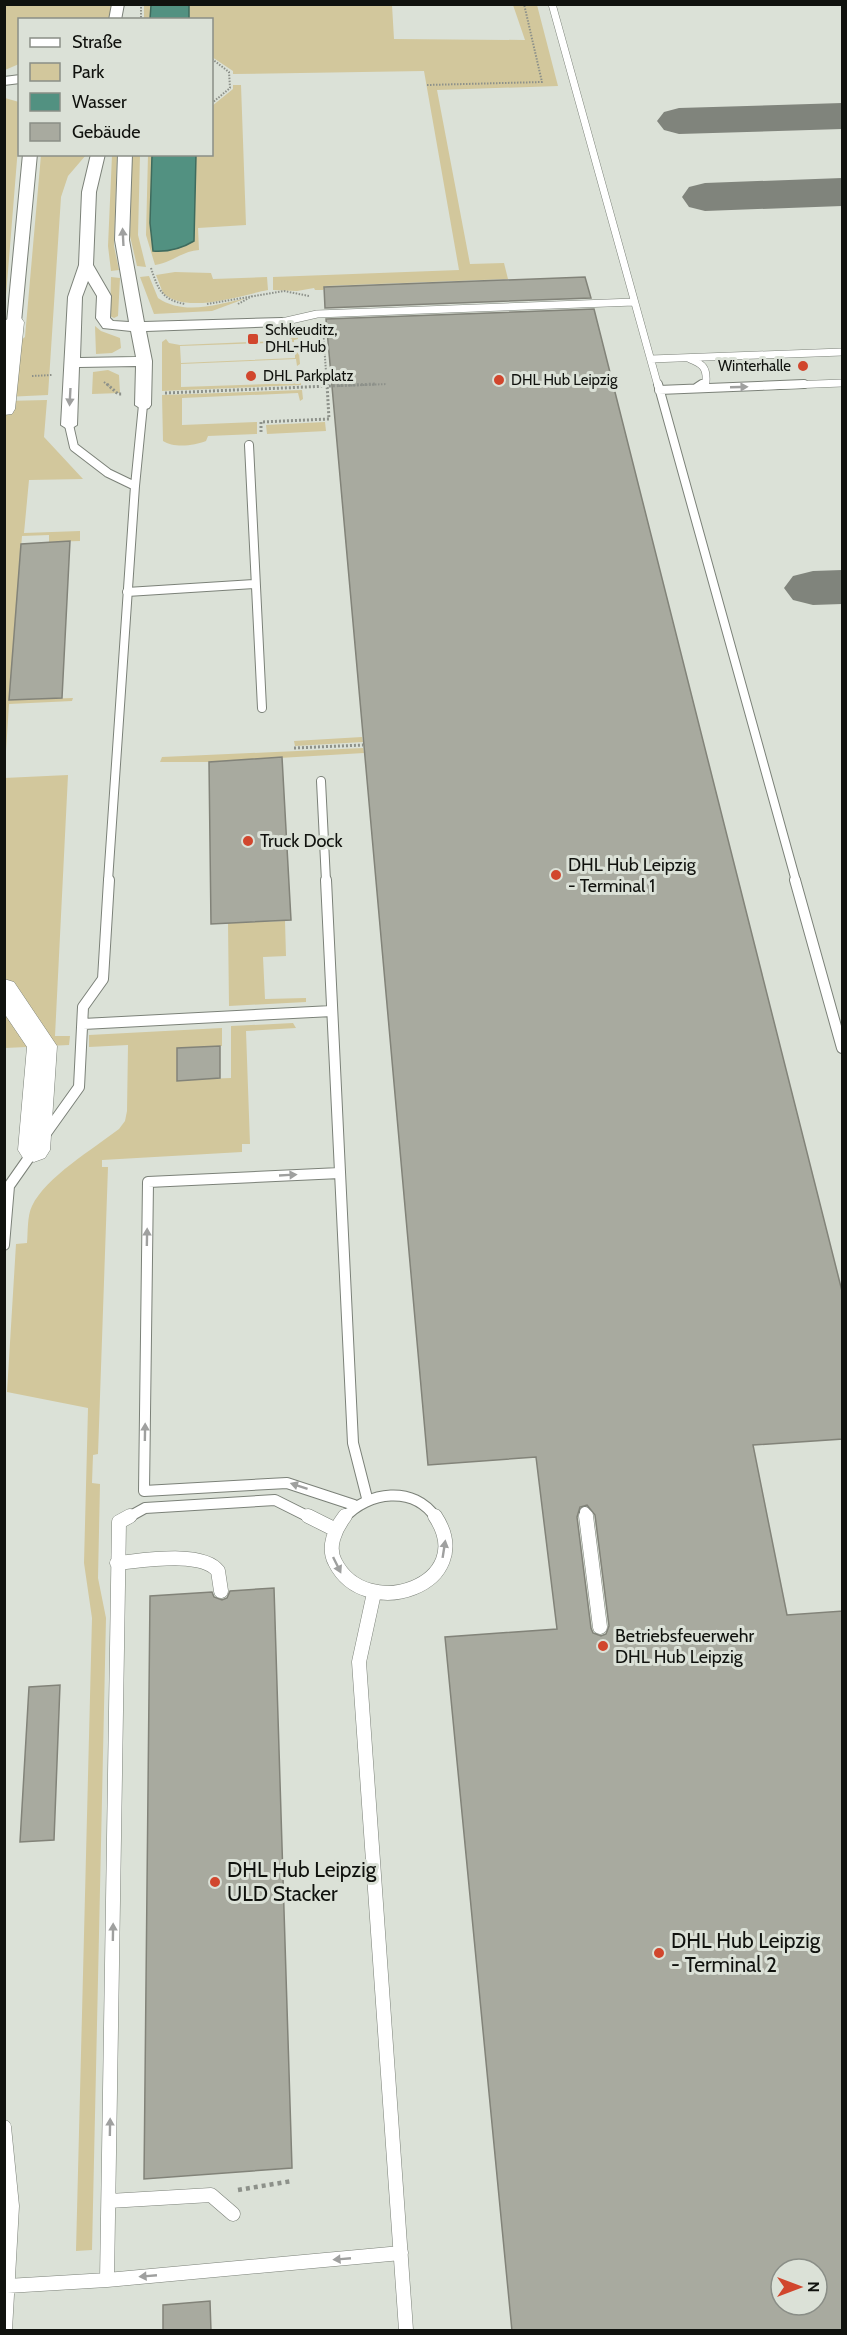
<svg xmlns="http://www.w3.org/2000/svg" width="847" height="2335" font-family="Cabin,sans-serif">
	<rect width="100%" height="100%" fill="#dbe1d7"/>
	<path fill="#d2c79c" d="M 5,5 L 111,5 L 110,19 L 20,20 L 19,64 L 5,70 Z
		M 144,5 L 392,5 L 394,39 L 525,40 L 513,5 L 537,5 L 558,86 L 437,90 L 470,264 L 504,263 L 508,279 L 325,286 L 323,290 L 315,290 L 314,288 L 297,291 L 273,290 L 273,277 L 459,270 L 424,71 L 233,74 L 233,71 L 212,57 L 212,20 L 144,19 Z
		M 233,85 L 241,85 L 246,225 L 198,228 L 199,250 C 182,251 171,263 155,265 L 146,235 L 148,155 L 212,154 L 212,106 L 233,89 Z
		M 5,98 L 19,102 L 19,135 L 5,308 Z
		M 41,155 L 86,155 L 68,176 L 61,197 L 48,395 L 5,397 L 17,343 L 25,337 Z
		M 112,155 L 117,155 L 114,246 L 119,270 L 111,271 L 108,246 Z
		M 132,155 L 140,155 L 138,235 L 146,267 L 137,266 L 130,236 Z
		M 175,272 L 211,273 L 213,279 L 267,277 L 268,290 C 241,295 186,315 163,293 L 156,275 Z
		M 149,276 L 158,298 C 184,316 219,304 247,298 L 212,311 L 154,314 L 140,277 Z
		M 111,277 L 120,278 L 118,316 L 114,318 L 110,316 Z
		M 95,326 L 101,331 L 120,338 L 121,348 L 112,353 L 96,354 Z
		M 298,335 L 298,339 L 294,340 L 294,342 L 180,346 L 181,363 L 295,358 L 295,352 L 299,353 L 300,364 L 297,366 L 296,359 L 181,364 L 181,387 L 298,383 L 298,375 L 301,377 L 301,385 L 162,391 L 162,342 L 166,339 L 169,343 L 180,345 L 275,341 Z
		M 108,370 L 119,375 L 120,393 L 92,394 L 93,372 Z
		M 302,390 L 303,399 L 300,401 L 298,393 L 182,398 L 182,425 L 257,422 L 257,434 L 208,436 L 206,441 C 194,446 173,448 163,441 L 162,395 Z
		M 47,400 L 44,437 L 83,479 L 29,480 L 24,533 L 80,531 L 80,541 L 49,542 L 49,535 L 22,536 L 9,700 L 73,698 L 72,701 L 9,704 L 5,767 L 5,401 Z
		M 325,422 L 326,431 L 267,434 L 266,425 Z
		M 362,737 L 363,742 L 295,746 L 294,741 Z
		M 363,748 L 364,753 L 209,762 L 160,762 L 162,757 Z
		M 68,775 L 55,1036 L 70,1036 L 69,1045 L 5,1048 L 4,778 Z
		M 285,921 L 286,956 L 263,957 L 265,999 L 306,998 L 306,1002 L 229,1006 L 228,923 Z
		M 293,1023 L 296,1028 L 246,1031 L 250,1144 L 242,1144 L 242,1152 L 102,1160 L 102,1167 L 108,1167 L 98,1454 L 93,1455 L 92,1483 L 100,1484 L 98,1578 L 106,1618 L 92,2250 L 76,2251 L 92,1618 L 84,1563 L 88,1408 L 7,1392 L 16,1244 L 27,1243 C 28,1232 27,1216 32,1206 C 46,1177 93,1149 119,1129 L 125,1121 L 127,1111 L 128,1045 L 89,1047 L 89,1035 L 222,1028 L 222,1046 L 177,1048 L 177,1080 L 231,1078 L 231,1026 Z"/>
	<path fill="#529181" stroke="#3e6b5e" stroke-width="1.5" d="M 151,5 L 189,5 L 189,19 L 150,19 Z
		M 152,155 L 196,155 L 194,241 C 181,249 168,252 153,251 L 150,223 Z"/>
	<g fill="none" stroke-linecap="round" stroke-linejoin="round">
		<path fill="#80847c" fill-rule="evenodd" d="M 842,103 L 842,129 L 679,134 L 664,130 L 657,121 L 664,112 L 679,108 Z
			M 842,178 L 842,206 L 705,211 L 689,207 L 682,197 L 689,187 L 705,183 Z
			M 842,570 L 842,604 L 813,605 L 793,600 L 784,588 L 793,576 L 813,571 Z"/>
	</g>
	<path fill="#a8aa9f" stroke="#828379" stroke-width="1.5" fill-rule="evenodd" d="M 585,277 L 591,298 L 325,308 L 324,287 Z
		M 594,309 L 843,1295 L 843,1439 L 753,1445 L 787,1615 L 843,1611 L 843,2331 L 512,2331 L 445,1637 L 557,1629 L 536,1457 L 428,1465 L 326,319 ZM 587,1505 L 595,1515 L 609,1626 L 606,1634 L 601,1636 L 593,1633 L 591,1628 L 577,1517 L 580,1507 ZM 781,2269 L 817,2269 L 817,2305 L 781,2305 Z
		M 70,541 L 62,698 L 9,700 L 21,544 Z
		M 282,757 L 291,920 L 211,924 L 209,762 Z
		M 220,1046 L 220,1078 L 177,1081 L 177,1048 Z
		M 274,1588 L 292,2168 L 144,2179 L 150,1596 L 212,1592 L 214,1597 L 222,1600 L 227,1598 L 230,1591 Z
		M 60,1685 L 54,1840 L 20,1842 L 29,1687 Z
		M 210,2301 L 211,2331 L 163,2331 L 163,2305 Z"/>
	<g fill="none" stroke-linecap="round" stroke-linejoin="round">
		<g stroke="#7b8178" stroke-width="8">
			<path id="lane-far3" d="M 552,4 L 658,386
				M 282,322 L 317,314 L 634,302
				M 651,359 L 842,352
				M 690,359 C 703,364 707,368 706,382 L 699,386
				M 765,386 L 842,383"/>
		</g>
		<g stroke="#7b8178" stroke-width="10">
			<path id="lane-far2" d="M 658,384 L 796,881
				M 696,388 L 702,384
				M 659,390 L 804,384
				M 69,425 L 74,447 L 108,473 L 135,486 L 108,881
				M 249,445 L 262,708
				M 135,486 L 143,405
				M 127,592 L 254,584
				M 321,781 L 326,881"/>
		</g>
		<g stroke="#7b8178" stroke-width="12">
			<path id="lane-far1" d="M 326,880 L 353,1443 L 367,1498
				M 795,880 L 842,1048
				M 83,1024 L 332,1011
				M 44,1136 L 79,1087 L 83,1007 L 103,979 L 109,880
				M 340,1173 L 148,1182 L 144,1491 L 287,1483 L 354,1505
				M 4,1245 L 9,1186 L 35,1149
				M 585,1512 L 586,1518
				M 127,1518 L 145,1508 L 275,1500 L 311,1518
				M 344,1518 C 368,1491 414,1485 436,1518"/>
		</g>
		<g stroke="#7b8178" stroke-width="15">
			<path id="lane" d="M 130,1516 L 119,1522 L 107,2280 L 401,2253
				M 308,1516 L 334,1529
				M 345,1516 C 335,1529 327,1547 335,1562 C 366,1624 480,1584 435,1516
				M 586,1516 L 600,1627
				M 117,1563 C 141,1561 202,1550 218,1571 L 221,1591
				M 374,1593 L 359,1662 L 406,2330
				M 4,2127 L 12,2206 L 5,2330
				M 109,2201 L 211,2195 L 233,2214
				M 7,2286 L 107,2280"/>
		</g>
		<g stroke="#7b8178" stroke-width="2">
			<path id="street" d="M 112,4 L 124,4 L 121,20 L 109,20 Z
				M 20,75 L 20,83 L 4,85 L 4,77 Z
				M 23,154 L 37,154 L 21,322 L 14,326 L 7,322 Z
				M 91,154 L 105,154 L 96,192 L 93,265 L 111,296 L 110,318 L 113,321 L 129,322 L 115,240 L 118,154 L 132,154 L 129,240 L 144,322 L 282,318 L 289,322 L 282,326 L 146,331 L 152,361 L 151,405 L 149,408 L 143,410 L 135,405 L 136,366 L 79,367 L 77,425 L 69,430 L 61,425 L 68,297 L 79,265 L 82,192 ZM 88,281 L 97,296 L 96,318 L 103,328 L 131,331 L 136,357 L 80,358 L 82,297 Z"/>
		</g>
		<g stroke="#7b8178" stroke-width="1">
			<path id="secondary" d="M 14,316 L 21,318 L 24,322 L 15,409 L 12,414 L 4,415 L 4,321 Z
				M 4,979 L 14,982 L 57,1046 L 50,1150 L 45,1158 L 34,1162 L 23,1158 L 18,1150 L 27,1047 L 4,1013 Z"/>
		</g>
		<path stroke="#8d918a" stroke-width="2" stroke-dasharray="1.5 1.5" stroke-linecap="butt" d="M 141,4 L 141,20
			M 212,59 L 229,72 L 230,88 L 212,103
			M 427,85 L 542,82 L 524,4
			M 151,268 C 158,289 162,300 185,304
			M 207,304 L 284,291 L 309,296
			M 238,304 L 252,296
			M 323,329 L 327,386
			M 32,376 L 52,375
			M 104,382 L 109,386
			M 339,386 L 387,384"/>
		<path stroke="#8d918a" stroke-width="3" stroke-dasharray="2 2" stroke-linecap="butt" d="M 107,384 L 118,394 L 122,394
			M 165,393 L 376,384
			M 261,432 L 261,422 L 329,419 L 327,384
			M 294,748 L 363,745"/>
		<path stroke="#8d918a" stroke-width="4.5" stroke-dasharray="4 4" stroke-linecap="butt" d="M 238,2190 L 292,2181"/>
		<use href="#lane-far3" stroke="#fff" stroke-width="7"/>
		<use href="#lane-far2" stroke="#fff" stroke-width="8"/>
		<use href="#lane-far1" stroke="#fff" stroke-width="10"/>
		<use href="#lane" stroke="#fff" stroke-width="14"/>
		<use href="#street" fill="#fff" fill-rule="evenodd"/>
		<use href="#secondary" fill="#fff" fill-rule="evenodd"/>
	</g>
	<defs><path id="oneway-solid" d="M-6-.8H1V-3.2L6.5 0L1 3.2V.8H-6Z" transform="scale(1.5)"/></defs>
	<g fill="#9fa09f">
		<use href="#oneway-solid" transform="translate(123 237) rotate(-93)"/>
		<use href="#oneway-solid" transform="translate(739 387) rotate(-2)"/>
		<use href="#oneway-solid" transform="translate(70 397) rotate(93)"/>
		<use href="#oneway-solid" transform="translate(288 1175) rotate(-3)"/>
		<use href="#oneway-solid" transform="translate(147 1237) rotate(-89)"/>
		<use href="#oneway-solid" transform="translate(145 1432) rotate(-89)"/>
		<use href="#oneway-solid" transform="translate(299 1486) rotate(-162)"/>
		<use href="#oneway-solid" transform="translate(444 1549) rotate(-81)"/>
		<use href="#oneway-solid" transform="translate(337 1565) rotate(64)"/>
		<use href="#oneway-solid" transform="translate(113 1932) rotate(-89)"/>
		<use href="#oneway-solid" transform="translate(110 2127) rotate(-89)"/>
		<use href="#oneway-solid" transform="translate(342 2259) rotate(175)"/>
		<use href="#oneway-solid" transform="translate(148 2276) rotate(175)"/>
	</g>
	<g fill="#d1462d" stroke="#dbe1d7" stroke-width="2">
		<rect x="247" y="333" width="12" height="12" rx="3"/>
		<circle cx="803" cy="366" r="6"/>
		<circle cx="251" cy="376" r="6"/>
		<circle cx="499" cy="380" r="6"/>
		<circle cx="248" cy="841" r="6"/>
		<circle cx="556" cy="875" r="6"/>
		<circle cx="603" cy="1646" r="6"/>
		<circle cx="215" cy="1882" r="6"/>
		<circle cx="659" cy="1953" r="6"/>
	</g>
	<g text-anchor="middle" stroke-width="6" stroke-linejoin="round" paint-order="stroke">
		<g font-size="15" fill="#10120e" stroke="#dbe1d7" text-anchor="start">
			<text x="265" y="335">Schkeuditz,<tspan x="265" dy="17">DHL-Hub</tspan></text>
			<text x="791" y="371" text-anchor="end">Winterhalle</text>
			<text x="263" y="381">DHL Parkplatz</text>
			<text x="511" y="385">DHL Hub Leipzig</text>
		</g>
		<g font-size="18" fill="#10120e" stroke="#dbe1d7" text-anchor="start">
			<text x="260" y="847">Truck Dock</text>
			<text x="568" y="871">DHL Hub Leipzig<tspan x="568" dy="21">- Terminal 1</tspan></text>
			<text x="615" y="1642">Betriebsfeuerwehr<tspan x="615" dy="21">DHL Hub Leipzig</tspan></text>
		</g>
		<g font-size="21" fill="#10120e" stroke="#dbe1d7" text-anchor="start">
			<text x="227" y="1877">DHL Hub Leipzig<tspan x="227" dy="24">ULD Stacker</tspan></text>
			<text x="671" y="1948">DHL Hub Leipzig<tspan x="671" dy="24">- Terminal 2</tspan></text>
		</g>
	</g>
	<rect width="847" height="2335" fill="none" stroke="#10120e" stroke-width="12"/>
	<rect x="18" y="18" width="195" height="138" fill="#dbe1d7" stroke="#8a8e87" stroke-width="1.5"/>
	<rect x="30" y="38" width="30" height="9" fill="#ffffff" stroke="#8a8e87" stroke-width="1.5"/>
	<text x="72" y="48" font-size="18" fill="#10120e">Straße</text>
	<rect x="30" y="63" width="30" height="18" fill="#d2c79c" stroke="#8a8e87" stroke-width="1.5"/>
	<text x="72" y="78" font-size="18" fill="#10120e">Park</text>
	<rect x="30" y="93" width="30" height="18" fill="#529181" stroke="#8a8e87" stroke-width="1.5"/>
	<text x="72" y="108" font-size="18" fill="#10120e">Wasser</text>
	<rect x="30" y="123" width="30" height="18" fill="#a8aa9f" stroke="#8a8e87" stroke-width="1.5"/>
	<text x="72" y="138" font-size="18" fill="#10120e">Gebäude</text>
	<g transform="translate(799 2287) rotate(90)"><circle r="28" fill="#dbe1d7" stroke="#8a8e87" stroke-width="1.5"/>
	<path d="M0-4.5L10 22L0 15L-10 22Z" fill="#d1462d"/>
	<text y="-9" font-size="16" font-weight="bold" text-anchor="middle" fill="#10120e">N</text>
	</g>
</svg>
